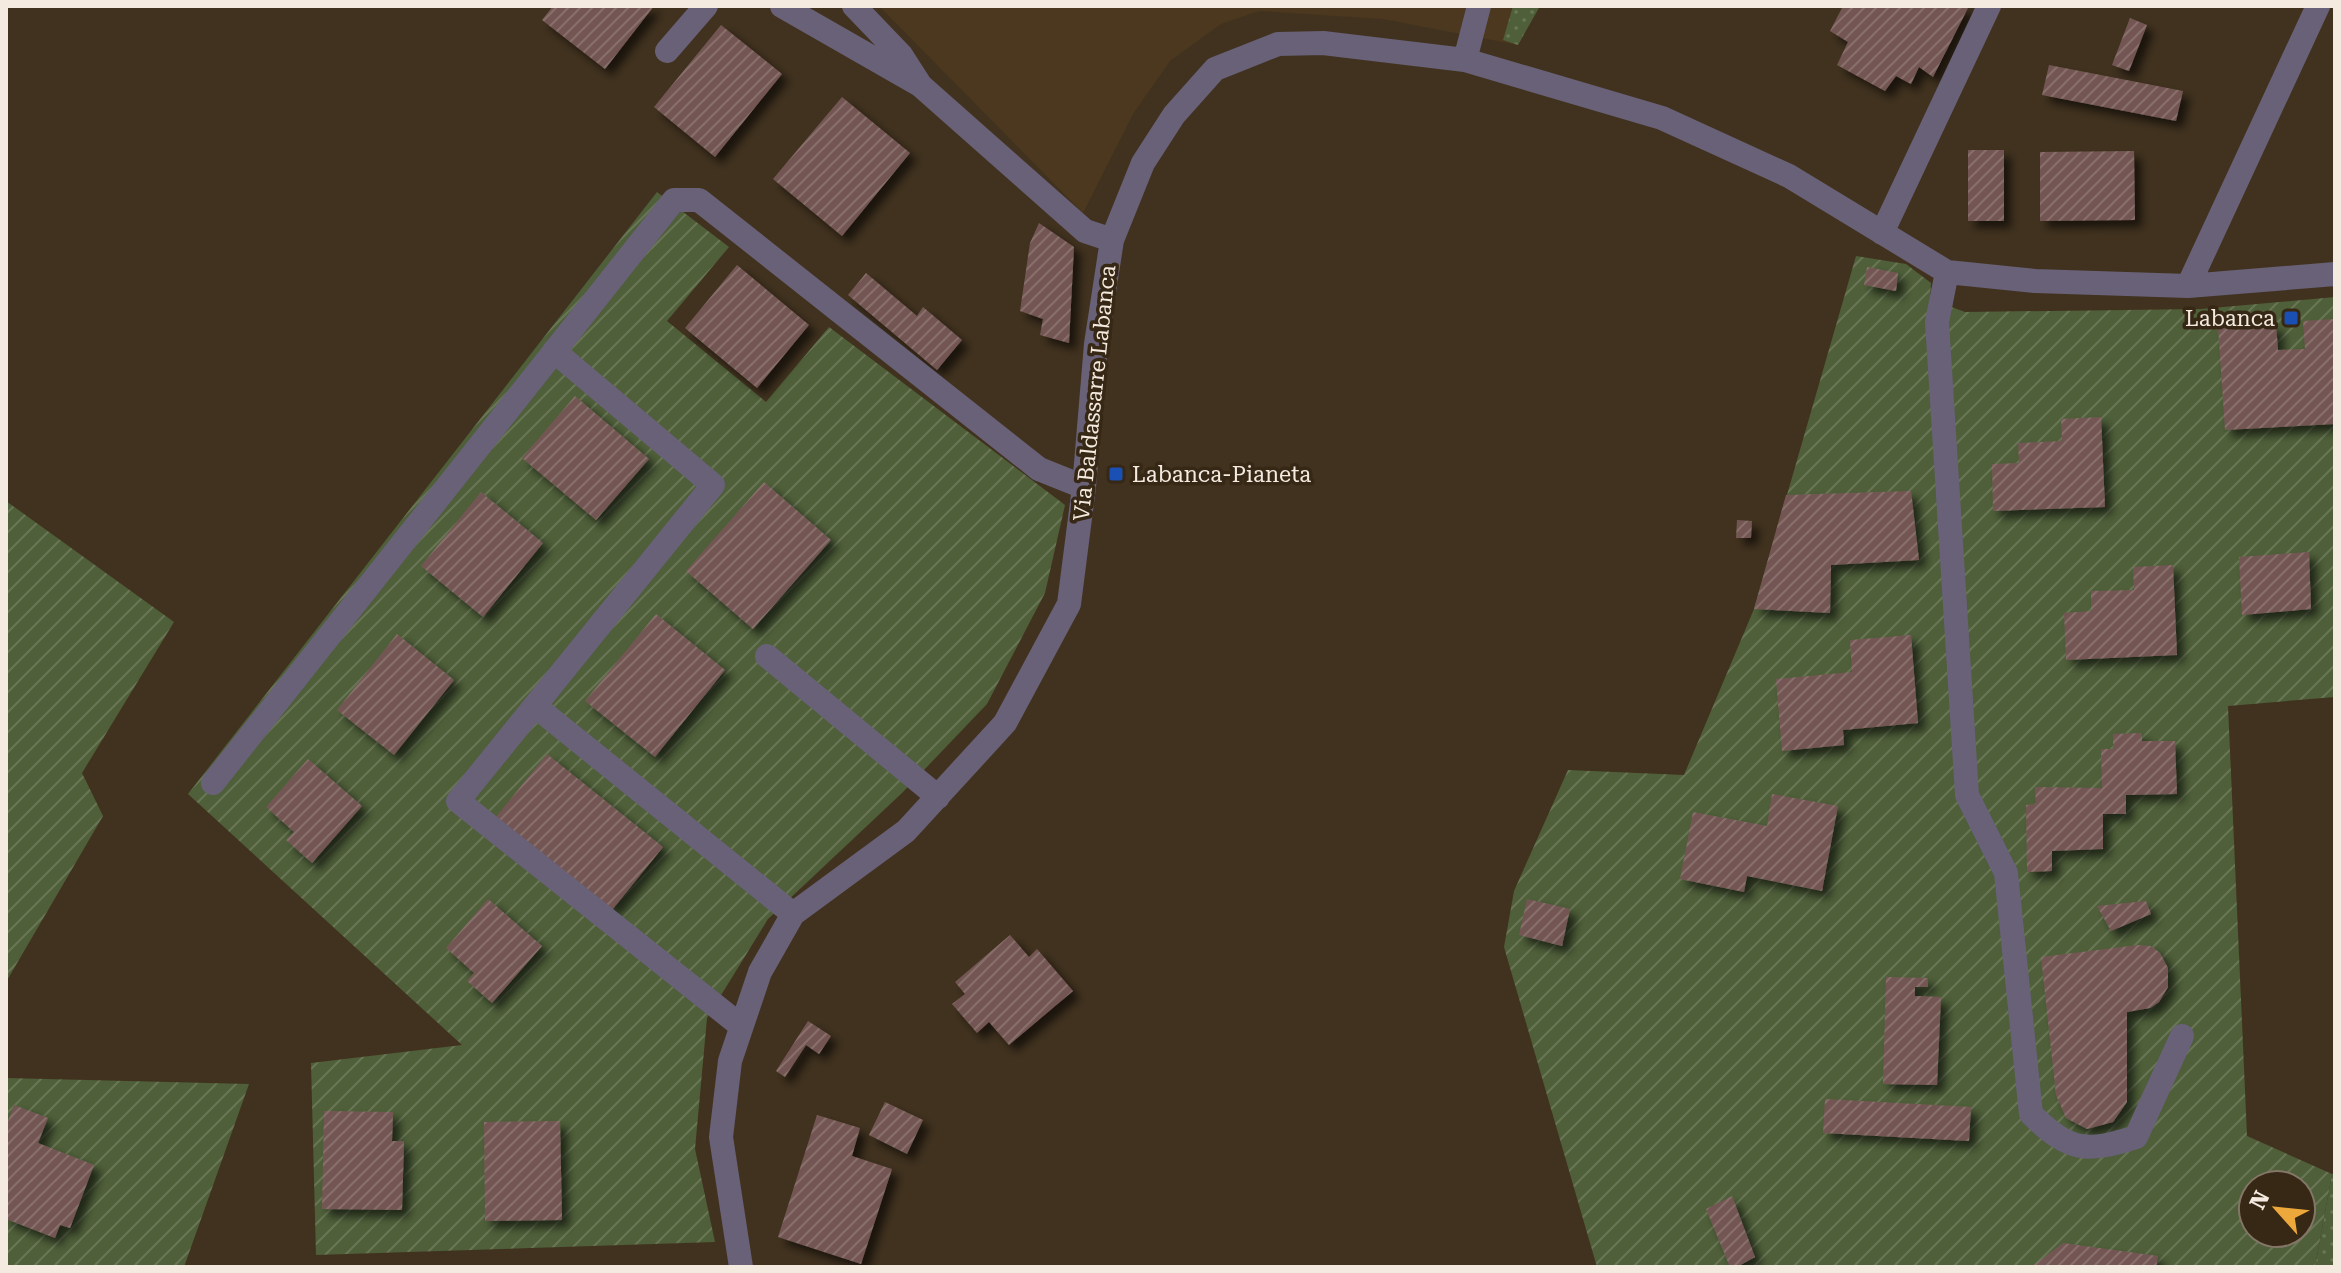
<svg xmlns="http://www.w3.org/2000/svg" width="2341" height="1273" font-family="'Roboto Serif',serif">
	<defs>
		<pattern id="grass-dots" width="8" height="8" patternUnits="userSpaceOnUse" patternTransform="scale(2)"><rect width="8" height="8" fill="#4e5f39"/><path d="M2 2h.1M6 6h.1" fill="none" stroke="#687655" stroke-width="1.8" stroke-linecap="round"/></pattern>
		<pattern id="garden-furrows" width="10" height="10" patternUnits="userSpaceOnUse" patternTransform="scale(2)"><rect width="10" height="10" fill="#4e5f39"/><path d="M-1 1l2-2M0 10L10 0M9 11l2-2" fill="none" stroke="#687655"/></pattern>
		<pattern id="building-hatch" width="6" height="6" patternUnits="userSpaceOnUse" patternTransform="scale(2)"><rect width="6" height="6" fill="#735753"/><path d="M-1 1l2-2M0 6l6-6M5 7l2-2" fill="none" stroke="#886f6b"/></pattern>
		<filter id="shadow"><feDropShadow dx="7" dy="7" stdDeviation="4" flood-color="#0009"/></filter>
	</defs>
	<rect width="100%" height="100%" fill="#41321f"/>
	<path fill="#4c381f" d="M 879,6 L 1540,6 L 1518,45 L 1383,19 L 1259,11 L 1221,24 L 1170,61 L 1133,114 L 1083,213 Z"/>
	<path fill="url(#grass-dots)" d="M 1513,6 L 1540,6 L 1518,45 L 1503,40 Z
		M 2335,1173 L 2335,1267 L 2315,1267 L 2332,1174 Z"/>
	<path fill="url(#garden-furrows)" fill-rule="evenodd" d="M 657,192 L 729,247 L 667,321 L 766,402 L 829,327 L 1065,505 L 1045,593 L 987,704 L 902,793 L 768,919 L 707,1018 L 695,1149 L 715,1242 L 316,1255 L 311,1063 L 462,1045 L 188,794 Z
		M 1856,256 L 1906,264 L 1931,283 L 1930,299 L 1965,312 L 2201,309 L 2335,297 L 2335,697 L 2228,706 L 2247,1136 L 2332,1174 L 2315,1267 L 1597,1267 L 1504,947 L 1514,891 L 1568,770 L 1684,775 L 1754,609 ZM 2253,1185 L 2301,1185 L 2301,1233 L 2253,1233 Z
		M 6,501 L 174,622 L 82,773 L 103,816 L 6,982 Z
		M 6,1078 L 249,1084 L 184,1267 L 6,1267 Z"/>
	<path fill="url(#building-hatch)" filter="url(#shadow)" d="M 553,6 L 654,6 L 605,69 L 542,20 Z
		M 1843,6 L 1969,6 L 1933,77 L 1919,67 L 1911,84 L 1896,76 L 1885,91 L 1837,65 L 1848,42 L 1830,31 Z
		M 2130,18 L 2147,25 L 2129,71 L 2112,65 Z
		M 721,25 L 782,74 L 715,157 L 654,107 Z
		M 2049,65 L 2183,91 L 2176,121 L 2042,95 Z
		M 842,97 L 910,153 L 842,236 L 773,179 Z
		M 1968,150 L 2004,150 L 2004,221 L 1968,221 Z
		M 2134,151 L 2135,220 L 2040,221 L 2040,152 Z
		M 1039,223 L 1074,247 L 1069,343 L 1040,335 L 1043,319 L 1020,311 L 1030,243 Z
		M 737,265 L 809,325 L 757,388 L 685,328 Z
		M 1867,267 L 1898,273 L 1896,291 L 1864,285 Z
		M 866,273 L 917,316 L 923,307 L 962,340 L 937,370 L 848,295 Z
		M 2335,319 L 2335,424 L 2225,430 L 2218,327 L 2276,324 L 2278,350 L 2305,349 L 2303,321 Z
		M 575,396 L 649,459 L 596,520 L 522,458 Z
		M 2101,417 L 2105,507 L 1993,511 L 1992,464 L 2019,463 L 2018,443 L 2062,441 L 2061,419 Z
		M 764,482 L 831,540 L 753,629 L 686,571 Z
		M 1911,491 L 1919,560 L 1831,565 L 1830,613 L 1754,609 L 1786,495 Z
		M 481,492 L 543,543 L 483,617 L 421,566 Z
		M 1737,520 L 1752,521 L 1751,538 L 1736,538 Z
		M 2309,552 L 2311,609 L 2242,615 L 2239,557 Z
		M 2173,565 L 2177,655 L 2066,660 L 2064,613 L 2091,611 L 2091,591 L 2134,590 L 2133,567 Z
		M 656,614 L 725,670 L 655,757 L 585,701 Z
		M 397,634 L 454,680 L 394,755 L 337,710 Z
		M 1911,635 L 1918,723 L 1843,730 L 1844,745 L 1782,751 L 1776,679 L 1852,672 L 1850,640 Z
		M 2142,733 L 2142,741 L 2175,741 L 2177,794 L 2126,795 L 2126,814 L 2103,814 L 2103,849 L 2052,851 L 2052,871 L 2027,872 L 2026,805 L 2036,804 L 2035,787 L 2102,788 L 2101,749 L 2113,749 L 2113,734 Z
		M 547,754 L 663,847 L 612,910 L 496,817 Z
		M 308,759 L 362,806 L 312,863 L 286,840 L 294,832 L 266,807 Z
		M 1772,794 L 1838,806 L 1822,891 L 1747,876 L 1744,892 L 1680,879 L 1693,812 L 1767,826 Z
		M 488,899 L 542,946 L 492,1003 L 467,981 L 474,973 L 446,948 Z
		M 1527,899 L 1570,909 L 1562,946 L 1519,935 Z
		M 2146,901 L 2151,914 L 2111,931 L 2097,906 Z
		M 1010,935 L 1029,957 L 1037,949 L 1073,991 L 1009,1045 L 989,1022 L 977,1033 L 952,1004 L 965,994 L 955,982 Z
		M 2138,945 L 2151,946 L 2160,953 L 2168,968 L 2168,987 L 2159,1002 L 2150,1008 L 2127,1012 L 2127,1102 L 2113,1122 L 2087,1129 L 2066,1118 L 2056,1095 L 2041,957 Z
		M 1886,977 L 1928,978 L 1928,987 L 1915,987 L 1915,996 L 1941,997 L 1937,1085 L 1883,1084 Z
		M 808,1021 L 831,1036 L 819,1054 L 806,1045 L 785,1077 L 776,1071 Z
		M 1825,1099 L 1971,1107 L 1969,1141 L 1823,1133 Z
		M 885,1102 L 923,1120 L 907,1154 L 869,1135 Z
		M 14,1105 L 48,1118 L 38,1143 L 94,1165 L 70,1228 L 60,1225 L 55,1238 L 6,1219 L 6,1126 Z
		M 324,1111 L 393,1112 L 392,1141 L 404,1141 L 402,1210 L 322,1209 Z
		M 817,1115 L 860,1128 L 852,1156 L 892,1169 L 861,1264 L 778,1237 Z
		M 560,1121 L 562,1220 L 485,1221 L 484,1122 Z
		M 1732,1196 L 1755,1257 L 1737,1267 L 1730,1267 L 1706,1209 Z
		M 2063,1243 L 2158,1256 L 2156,1267 L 2034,1265 Z"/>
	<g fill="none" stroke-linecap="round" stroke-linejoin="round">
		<path stroke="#686177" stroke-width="24" d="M 782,6 L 920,85 L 1085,231 L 1112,240
			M 854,6 L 901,55 L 919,83
			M 667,51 L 706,6
			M 1465,60 L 1479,6
			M 1882,233 L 1989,6
			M 1947,272 L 1937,322 L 1967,795 L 2006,873 L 2031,1114 C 2070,1152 2086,1153 2136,1137 L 2182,1036
			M 2188,286 L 2318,6
			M 554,351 L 713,485 L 458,801 L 741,1026
			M 767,656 L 938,797
			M 535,706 L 793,914
			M 213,783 L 674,200 L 699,200 L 1039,469 L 1084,487
			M 741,1267 L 721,1137 L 730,1061 L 760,972 L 793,914 L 906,831 L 1005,723 L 1069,604 L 1084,487 L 1096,344 L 1112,240 L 1143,163 L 1174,115 L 1215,69 L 1278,44 L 1323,43 L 1465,60 L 1662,118 L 1789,176 L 1947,272 L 2035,281 L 2188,286 L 2335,274"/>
	</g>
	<g fill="#1a4fb4" stroke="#372815" stroke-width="3">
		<rect x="2283" y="310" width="16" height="16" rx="4"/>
		<rect x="1108" y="466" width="16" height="16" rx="4"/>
	</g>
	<g text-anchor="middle" stroke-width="7" stroke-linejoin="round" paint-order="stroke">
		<g font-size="22" fill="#f4eadf" stroke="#372815" text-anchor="end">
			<text x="2275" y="326">Labanca</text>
			<text x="1132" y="482" text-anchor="start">Labanca-Pianeta</text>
		</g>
		<g font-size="22" fill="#f4eadf" stroke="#372815">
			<text transform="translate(1094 393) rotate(-84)" y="8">Via Baldassarre Labanca</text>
		</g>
	</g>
	<rect width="2341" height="1273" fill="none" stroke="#f4eadf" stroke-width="16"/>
	<g transform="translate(2277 1209) rotate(297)"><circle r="38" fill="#372815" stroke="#837666" stroke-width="2"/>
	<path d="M0-6L14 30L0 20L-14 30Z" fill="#eda83c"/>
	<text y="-12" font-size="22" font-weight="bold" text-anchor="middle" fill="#f4eadf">N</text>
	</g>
</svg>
